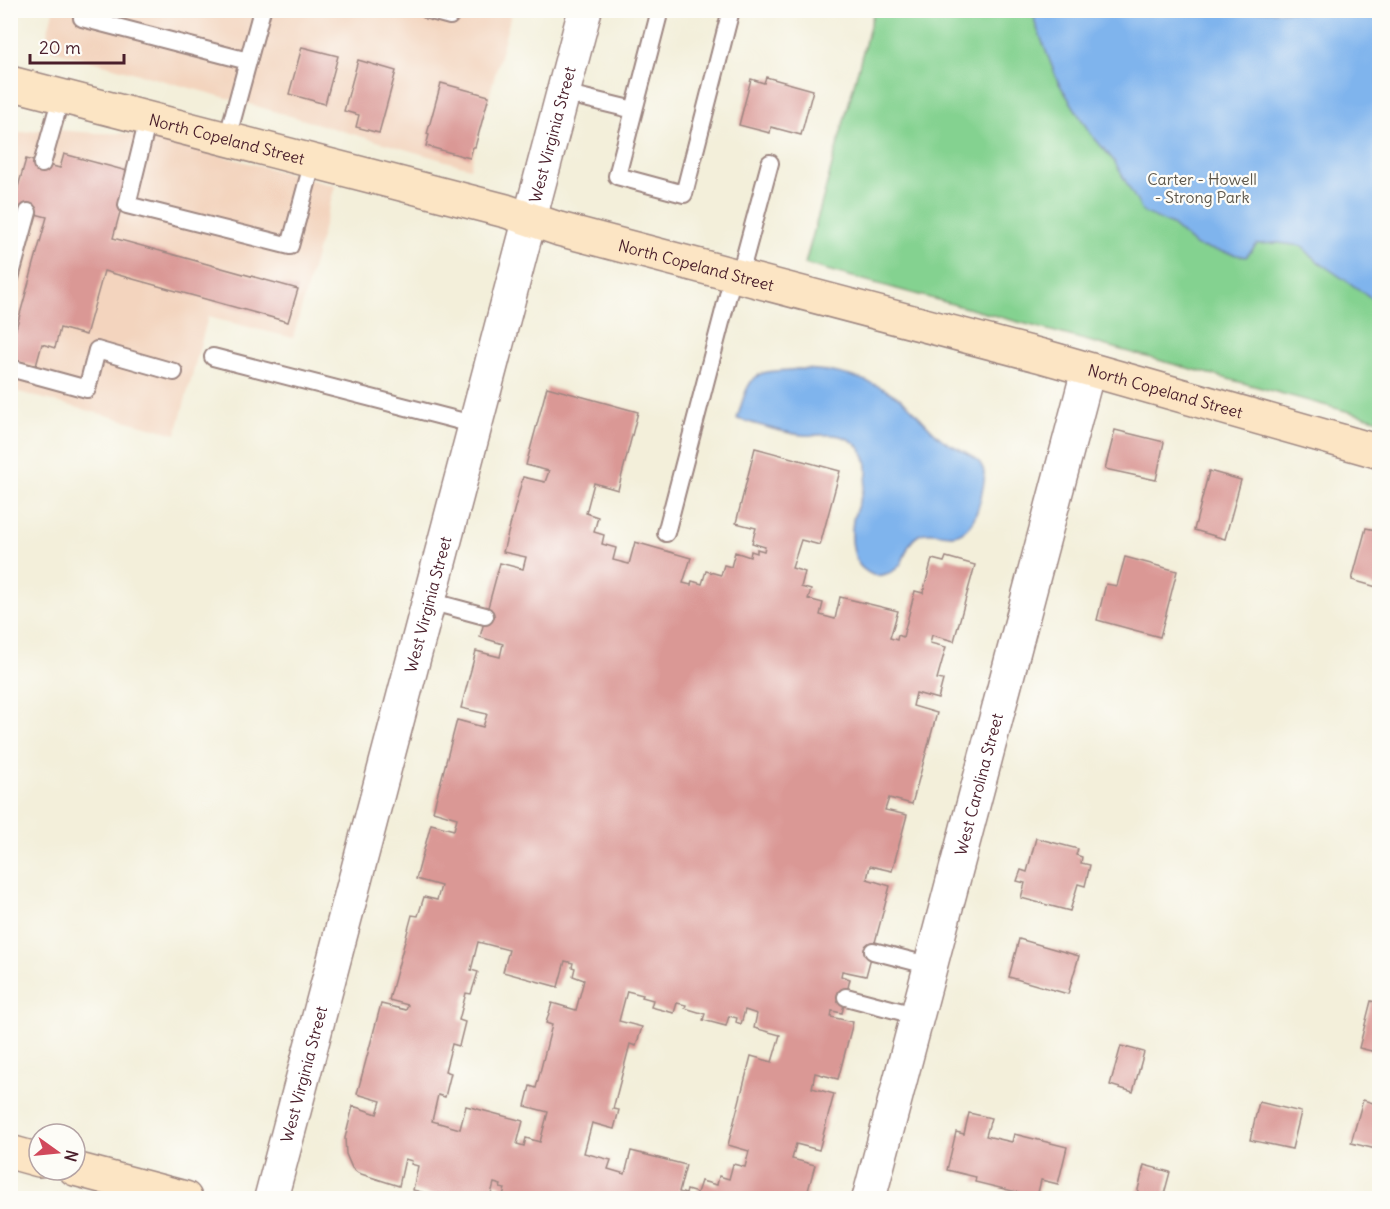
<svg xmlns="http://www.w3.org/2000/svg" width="1390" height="1209" font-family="Delius,sans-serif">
	<rect width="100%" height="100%" fill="#fdfcf7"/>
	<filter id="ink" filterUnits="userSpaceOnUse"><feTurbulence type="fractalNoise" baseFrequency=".0167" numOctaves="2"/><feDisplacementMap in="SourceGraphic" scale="12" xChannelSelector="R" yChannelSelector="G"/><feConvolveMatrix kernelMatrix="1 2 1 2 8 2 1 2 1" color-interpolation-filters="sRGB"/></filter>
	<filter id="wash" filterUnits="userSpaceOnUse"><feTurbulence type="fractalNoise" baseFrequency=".008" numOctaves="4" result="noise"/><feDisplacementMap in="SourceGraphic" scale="24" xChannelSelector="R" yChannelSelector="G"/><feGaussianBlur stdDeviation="1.35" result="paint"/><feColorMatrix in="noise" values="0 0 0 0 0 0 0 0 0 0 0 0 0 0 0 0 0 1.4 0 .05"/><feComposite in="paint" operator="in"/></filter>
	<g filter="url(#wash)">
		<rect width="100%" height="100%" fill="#f3efda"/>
		<path fill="#f3d4be" d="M 53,11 L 512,11 L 470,168 L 256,106 L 44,48 Z
			M 46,129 L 93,133 L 141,134 L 335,186 L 293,338 L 208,317 L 176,434 L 11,390 L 10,160 L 18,133 Z"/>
		<path fill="#84d290" stroke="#67785e" stroke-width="1.5" d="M 874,11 L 1379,11 L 1379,420 L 805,264 Z"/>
		<path fill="#7fb4ed" stroke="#646a8c" stroke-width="1.5" d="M 1034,11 L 1379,11 L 1379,303 L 1317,261 L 1301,246 L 1279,243 L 1257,244 L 1246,257 L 1196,246 L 1172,225 L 1143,212 L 1114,161 L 1090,133 L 1058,82 L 1035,23 Z
			M 797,369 C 832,369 871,378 901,399 C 916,410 927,428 943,440 C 960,452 988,455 984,482 C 981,500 975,535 951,535 C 940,535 929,530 919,535 C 901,545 910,567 886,574 C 881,576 878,576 873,575 C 866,572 860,568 857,561 C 851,548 851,534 853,520 C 859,496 880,466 856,444 C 852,441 845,437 840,436 C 829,433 815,436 803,435 C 781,433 758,424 737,419 C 742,404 746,378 763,373 C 773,370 786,371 797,369 Z"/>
		<g id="blocks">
			<path fill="#da9895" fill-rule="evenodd" d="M 302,47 L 338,56 L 325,104 L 289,94 Z
				M 358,60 L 396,71 L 379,133 L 356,127 L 359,115 L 344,111 Z
				M 766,77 L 813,90 L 801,135 L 771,127 L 770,133 L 739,125 L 751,79 L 764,83 Z
				M 441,83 L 489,96 L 475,147 L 473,147 L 470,158 L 426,146 L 429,135 L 427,134 Z
				M 64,154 L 131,172 L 113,238 L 298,289 L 288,322 L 104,271 L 86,335 L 60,328 L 55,348 L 42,344 L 36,366 L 10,359 L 10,350 L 47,217 L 12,208 L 26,159 L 60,168 Z
				M 547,387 L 638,412 L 618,490 L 594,483 L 586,513 L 598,517 L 594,532 L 604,535 L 602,544 L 616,548 L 613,560 L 629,564 L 635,542 L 691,558 L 683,583 L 691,585 L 692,581 L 702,584 L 706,571 L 721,575 L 724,565 L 731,567 L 735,552 L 750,557 L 751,551 L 757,553 L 757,549 L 764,551 L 765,547 L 752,543 L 756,528 L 736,523 L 755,448 L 840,471 L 820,545 L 801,540 L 792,568 L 805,572 L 801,587 L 811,590 L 808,599 L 823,603 L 820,615 L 835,619 L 840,597 L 898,611 L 890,638 L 897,640 L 898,635 L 903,637 L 915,591 L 923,593 L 932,559 L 944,562 L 946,557 L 975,565 L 954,641 L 932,635 L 930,643 L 946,647 L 937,679 L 943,680 L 938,699 L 916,693 L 913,706 L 937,713 L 912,804 L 889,798 L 885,810 L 907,815 L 892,871 L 870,866 L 867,879 L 890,886 L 866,976 L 842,971 L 841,976 L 850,979 L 842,1013 L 832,1011 L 831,1017 L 853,1022 L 838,1079 L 815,1073 L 812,1088 L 834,1094 L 819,1150 L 796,1144 L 792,1159 L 815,1165 L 806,1198 L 502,1198 L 505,1189 L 500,1188 L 501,1185 L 494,1183 L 490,1198 L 445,1198 L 413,1190 L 418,1166 L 411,1164 L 412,1161 L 405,1159 L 399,1186 L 358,1173 L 352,1168 L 346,1154 L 345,1138 L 353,1106 L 377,1114 L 381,1101 L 357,1094 L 381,1004 L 406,1010 L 408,1005 L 389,1000 L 412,915 L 418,916 L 424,897 L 437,900 L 441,886 L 416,879 L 431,824 L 454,830 L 457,818 L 433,811 L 457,720 L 483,727 L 487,714 L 461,708 L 476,651 L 500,657 L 503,644 L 480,637 L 500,563 L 523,569 L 526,557 L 503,552 L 523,477 L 545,482 L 549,471 L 526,465 ZM 478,942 L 509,950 L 503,972 L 558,987 L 565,961 L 573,963 L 572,967 L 575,968 L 573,976 L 584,980 L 576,1010 L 552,1003 L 546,1023 L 552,1025 L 536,1088 L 530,1086 L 525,1106 L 548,1112 L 540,1142 L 526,1138 L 524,1146 L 517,1144 L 523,1121 L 466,1106 L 460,1129 L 432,1121 L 438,1095 L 445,1097 L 451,1073 L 445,1071 L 452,1044 L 459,1046 L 465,1022 L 459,1020 L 466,993 L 471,994 L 478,972 L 471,970 ZM 627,991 L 643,995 L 642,997 L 653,1000 L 651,1007 L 674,1013 L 677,1003 L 686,1005 L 685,1008 L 705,1014 L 703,1020 L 726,1026 L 729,1016 L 737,1018 L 736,1022 L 741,1024 L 745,1010 L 757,1014 L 754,1028 L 780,1035 L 772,1062 L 751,1056 L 728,1145 L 749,1151 L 745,1167 L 733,1164 L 729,1179 L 719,1176 L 717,1185 L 701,1181 L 697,1193 L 687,1190 L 686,1194 L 679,1192 L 686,1165 L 631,1151 L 625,1174 L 608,1169 L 611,1160 L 584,1153 L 592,1123 L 614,1129 L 619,1110 L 613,1109 L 630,1044 L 636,1046 L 642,1027 L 619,1021 Z
				M 1115,430 L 1164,442 L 1156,480 L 1105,469 Z
				M 1209,471 L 1241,480 L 1225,539 L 1194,530 Z
				M 1366,528 L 1380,531 L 1380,588 L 1352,580 Z
				M 1125,557 L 1177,571 L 1160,637 L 1097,620 L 1106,584 L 1117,586 Z
				M 1036,838 L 1078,849 L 1076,855 L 1082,857 L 1081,863 L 1090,865 L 1085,886 L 1078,884 L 1070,911 L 1021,898 L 1025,883 L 1017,881 L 1021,870 L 1027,872 Z
				M 1019,939 L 1079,956 L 1068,994 L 1009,977 Z
				M 1371,1001 L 1380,1003 L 1380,1053 L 1359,1048 Z
				M 1121,1046 L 1144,1052 L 1133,1092 L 1110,1085 Z
				M 1363,1100 L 1380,1105 L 1380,1150 L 1351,1143 Z
				M 1259,1102 L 1301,1112 L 1292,1149 L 1250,1140 Z
				M 969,1113 L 991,1118 L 986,1136 L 1012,1142 L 1014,1134 L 1067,1147 L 1058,1184 L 1041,1180 L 1037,1197 L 975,1182 L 976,1177 L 947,1170 L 956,1132 L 964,1134 Z
				M 1144,1165 L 1170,1172 L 1163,1198 L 1136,1198 Z"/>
		</g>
	</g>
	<g filter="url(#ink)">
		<use href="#blocks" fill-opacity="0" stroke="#9e8782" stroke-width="1.5"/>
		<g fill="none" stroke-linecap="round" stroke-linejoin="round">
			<g stroke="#9e8782" stroke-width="20">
				<path id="lane" d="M 84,10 L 82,18 L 248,61
					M 428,10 L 450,16 L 451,10
					M 660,10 L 617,176 L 684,194 L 731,10
					M 564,93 L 634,110
					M 148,119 L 127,205 L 290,246 L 313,161
					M 227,139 L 262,10
					M 42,164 L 61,97
					M 10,278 L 28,212
					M 739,278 L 770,163
					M 213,357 L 476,425
					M 10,368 L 87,389 L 97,350 L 174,372
					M 666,533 L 733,276
					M 429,601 L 485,616
					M 873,951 L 931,966
					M 846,997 L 918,1016"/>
			</g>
			<g stroke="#9e8782" stroke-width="36">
				<g id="street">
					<path id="s1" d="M 271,1198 L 585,10"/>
					<path id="s2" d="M 869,1198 L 1088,371"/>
				</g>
			</g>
			<g stroke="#9e8782" stroke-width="36">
				<g id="secondary">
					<path id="s3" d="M 10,83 L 506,211 L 559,229 L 1042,356 L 1380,452"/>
					<path d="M 10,1152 L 39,1160"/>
					<path d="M 75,1169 L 185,1198"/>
				</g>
			</g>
			<use href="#lane" stroke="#fff" stroke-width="16"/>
			<use href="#street" stroke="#fff" stroke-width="33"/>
			<use href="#secondary" stroke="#fce5c4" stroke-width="33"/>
		</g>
	</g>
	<g text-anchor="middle" stroke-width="4.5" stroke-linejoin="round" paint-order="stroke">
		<g font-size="16" fill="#4a1f2b" stroke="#fdfcf7">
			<text dy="6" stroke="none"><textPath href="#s1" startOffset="1100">West Virginia Street</textPath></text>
			<text dy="6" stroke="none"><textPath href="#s3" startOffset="224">North Copeland Street</textPath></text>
			<text dy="6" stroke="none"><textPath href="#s3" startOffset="710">North Copeland Street</textPath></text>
			<text dy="6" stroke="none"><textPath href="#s3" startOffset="1196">North Copeland Street</textPath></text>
			<text dy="6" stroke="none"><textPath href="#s1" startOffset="614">West Virginia Street</textPath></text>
			<text dy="6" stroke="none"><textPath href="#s2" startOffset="428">West Carolina Street</textPath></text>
			<text dy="6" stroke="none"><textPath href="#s1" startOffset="128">West Virginia Street</textPath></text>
		</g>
		<g font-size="16" fill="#5b5549" stroke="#fdfcf7">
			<text x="1202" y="185">Carter - Howell<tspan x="1202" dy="18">- Strong Park</tspan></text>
		</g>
	</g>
	<rect width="1390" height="1209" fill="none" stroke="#fdfcf7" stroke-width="36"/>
	<g transform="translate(57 1152) rotate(105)"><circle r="28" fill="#fdfcf7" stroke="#b5a4a5" stroke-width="1.5"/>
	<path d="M0-4.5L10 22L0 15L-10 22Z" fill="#d1495b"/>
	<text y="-9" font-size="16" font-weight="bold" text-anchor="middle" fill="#4a1f2b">N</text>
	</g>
	<path d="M30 54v9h94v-9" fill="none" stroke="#4a1f2b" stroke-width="3"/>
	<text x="39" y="54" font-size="18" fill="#4a1f2b" stroke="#fdfcf7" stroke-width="4.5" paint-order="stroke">20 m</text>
</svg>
